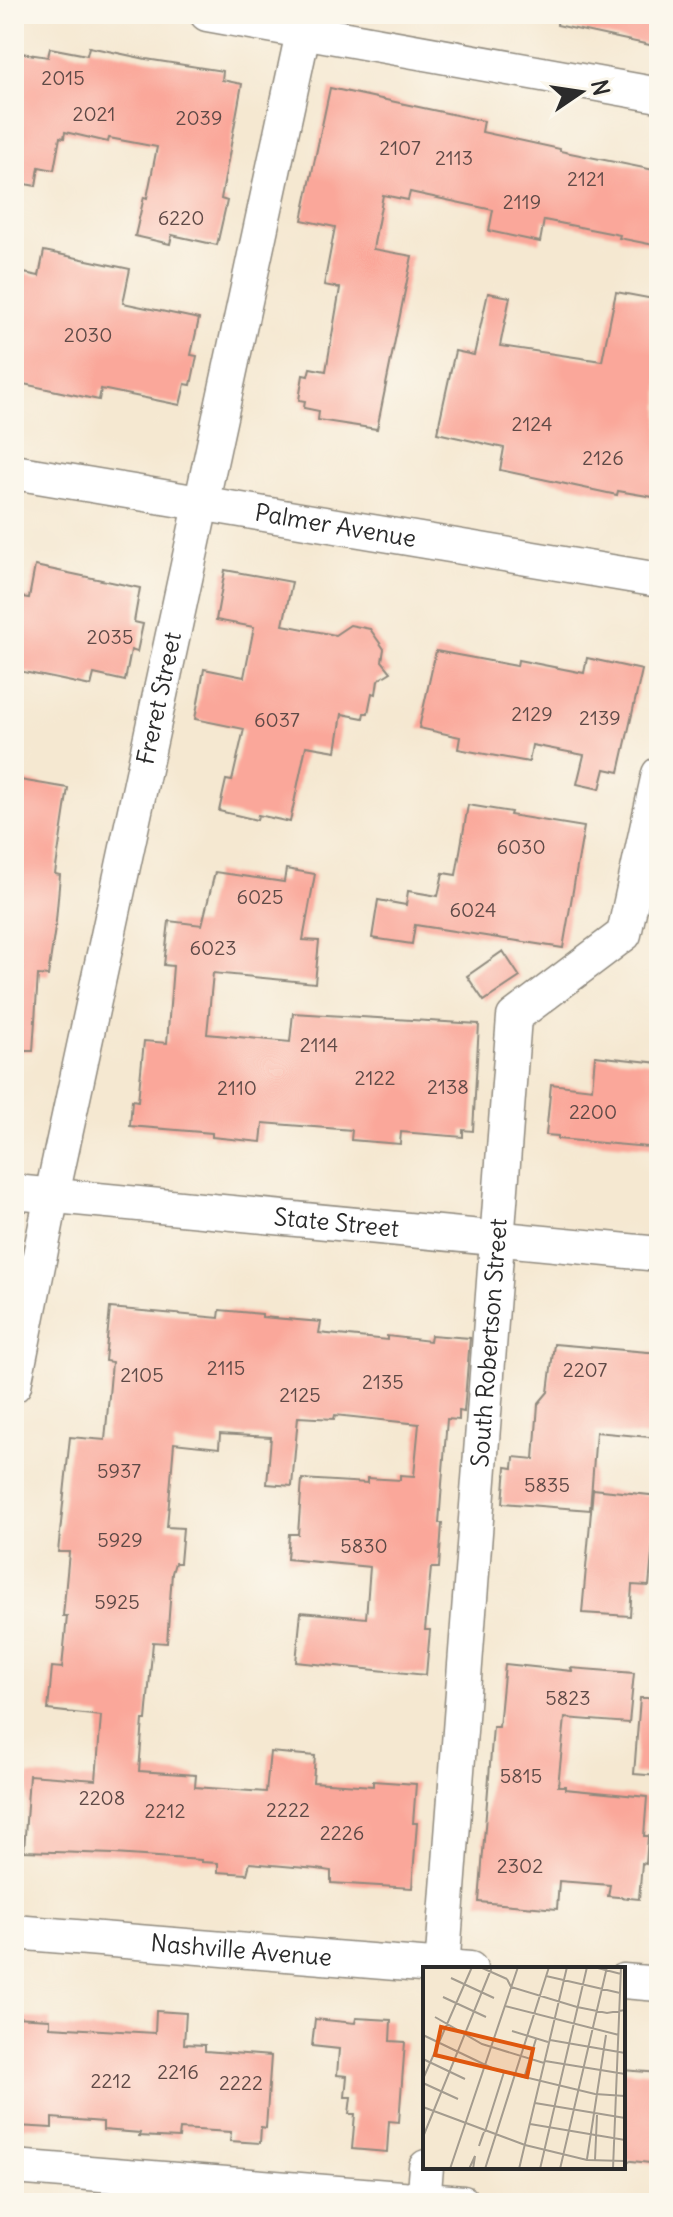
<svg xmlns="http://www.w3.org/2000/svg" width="673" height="2217" font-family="Delius,sans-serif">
	<rect width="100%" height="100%" fill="#fbf7ec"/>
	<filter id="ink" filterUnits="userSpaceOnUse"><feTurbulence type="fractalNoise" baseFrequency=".0125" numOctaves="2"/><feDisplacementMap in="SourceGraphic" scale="16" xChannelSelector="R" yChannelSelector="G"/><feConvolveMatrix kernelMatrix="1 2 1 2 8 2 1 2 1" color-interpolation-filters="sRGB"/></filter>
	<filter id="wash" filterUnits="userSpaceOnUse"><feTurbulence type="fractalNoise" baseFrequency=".006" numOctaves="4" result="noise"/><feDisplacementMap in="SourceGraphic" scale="32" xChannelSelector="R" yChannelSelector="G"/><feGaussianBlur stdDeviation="1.8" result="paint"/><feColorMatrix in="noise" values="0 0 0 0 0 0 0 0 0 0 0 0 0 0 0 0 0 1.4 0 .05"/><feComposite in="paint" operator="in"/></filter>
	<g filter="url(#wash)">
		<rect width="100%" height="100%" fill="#f5e8d1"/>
		<g id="blocks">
			<path fill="#faa79a" d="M 558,14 L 659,14 L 659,47 L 557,25 Z
				M 89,47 L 146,59 L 223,71 L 222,80 L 242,84 L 221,199 L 227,201 L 217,245 L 172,235 L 170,244 L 135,236 L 144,197 L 147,198 L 157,147 L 109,138 L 108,142 L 65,132 L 64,138 L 60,137 L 54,170 L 39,167 L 36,186 L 14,182 L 14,52 L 48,57 L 50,48 L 87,55 Z
				M 330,88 L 484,121 L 482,132 L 560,149 L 560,151 L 659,171 L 659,246 L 619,238 L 620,235 L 544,220 L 540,242 L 489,231 L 493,210 L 410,192 L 408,200 L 383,195 L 373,249 L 412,256 L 377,429 L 318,420 L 319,411 L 304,408 L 305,401 L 299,400 L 303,375 L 308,376 L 310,368 L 326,371 L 340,288 L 324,285 L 335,227 L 302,220 Z
				M 44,251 L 130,269 L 123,303 L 199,319 L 191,355 L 197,356 L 191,385 L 185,384 L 180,405 L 101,389 L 99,400 L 14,382 L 14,271 L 39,276 Z
				M 616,292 L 659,300 L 659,498 L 618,491 L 617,495 L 500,470 L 504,448 L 437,433 L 455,351 L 474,355 L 488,293 L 510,297 L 500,346 L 602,361 Z
				M 35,566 L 140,588 L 134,622 L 143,624 L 137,652 L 131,650 L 125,681 L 94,674 L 91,686 L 14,670 L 19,627 L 16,627 L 22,597 L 29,598 Z
				M 225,570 L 292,582 L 283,625 L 335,635 L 350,625 L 370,629 L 384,649 L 382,661 L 391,672 L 378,680 L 376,694 L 372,693 L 368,713 L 364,713 L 363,718 L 342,714 L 336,751 L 306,746 L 290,822 L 258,815 L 257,820 L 219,811 L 226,780 L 232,781 L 244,729 L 195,719 L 204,669 L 244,677 L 254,627 L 216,620 Z
				M 436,651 L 517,666 L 518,660 L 584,673 L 587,658 L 642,670 L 619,772 L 605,769 L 600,789 L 577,784 L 584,755 L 532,745 L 529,762 L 458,749 L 460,737 L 419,728 Z
				M 14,779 L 68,788 L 55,874 L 60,875 L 56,921 L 48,976 L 38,975 L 33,1051 L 14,1051 Z
				M 468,805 L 511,812 L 510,815 L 584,827 L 563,948 L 415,925 L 412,944 L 372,938 L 378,900 L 406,905 L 408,891 L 438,896 L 443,873 L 456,875 Z
				M 286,869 L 315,874 L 303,940 L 319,941 L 315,983 L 213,973 L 207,1034 L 290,1042 L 293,1013 L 479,1024 L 473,1131 L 463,1130 L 463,1137 L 401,1132 L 400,1144 L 351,1140 L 352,1130 L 263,1123 L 261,1142 L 212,1137 L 212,1133 L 130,1126 L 132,1100 L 138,1101 L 144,1041 L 167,1043 L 173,966 L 164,965 L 169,921 L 202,925 L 215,872 L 284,882 Z
				M 503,951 L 520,977 L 484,1001 L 467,976 Z
				M 595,1056 L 659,1063 L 659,1148 L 558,1139 L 558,1136 L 546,1135 L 551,1084 L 592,1089 Z
				M 110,1308 L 219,1318 L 220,1310 L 262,1314 L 262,1317 L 321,1322 L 319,1333 L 387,1340 L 387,1336 L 430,1341 L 431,1335 L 470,1338 L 464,1412 L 459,1411 L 459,1420 L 447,1419 L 439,1523 L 442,1523 L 439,1568 L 431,1568 L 425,1630 L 430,1630 L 426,1675 L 296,1662 L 301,1612 L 366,1618 L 370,1567 L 287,1559 L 289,1534 L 298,1534 L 302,1479 L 367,1483 L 367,1478 L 400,1480 L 400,1475 L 414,1476 L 419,1424 L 335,1415 L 334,1419 L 298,1417 L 292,1486 L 267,1484 L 271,1437 L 220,1434 L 219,1448 L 174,1443 L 167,1527 L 183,1528 L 180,1563 L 175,1563 L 172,1573 L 167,1643 L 153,1642 L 146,1720 L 143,1720 L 139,1771 L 196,1775 L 195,1787 L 266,1792 L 270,1752 L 315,1756 L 313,1782 L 373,1786 L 373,1781 L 416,1784 L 413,1823 L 417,1823 L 412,1888 L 331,1883 L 331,1871 L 317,1869 L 250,1863 L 247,1874 L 218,1872 L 218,1863 L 201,1862 L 201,1860 L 114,1854 L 24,1851 L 29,1775 L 96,1780 L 101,1716 L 48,1710 L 52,1667 L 62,1668 L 67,1616 L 63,1616 L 69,1552 L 58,1552 L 70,1437 L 105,1440 L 112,1362 L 105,1361 Z
				M 554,1344 L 659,1353 L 659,1438 L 596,1432 L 590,1510 L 503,1503 L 506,1467 L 513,1468 L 514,1457 L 534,1459 L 538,1404 L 548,1392 Z
				M 593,1489 L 659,1496 L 658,1534 L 654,1534 L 649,1586 L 632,1585 L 630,1616 L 582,1613 Z
				M 505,1664 L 572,1671 L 571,1668 L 634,1673 L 629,1723 L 565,1718 L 558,1786 L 565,1786 L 565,1789 L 647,1797 L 644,1836 L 648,1836 L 646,1864 L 642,1863 L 639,1899 L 608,1896 L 610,1885 L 559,1881 L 557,1909 L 479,1902 L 493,1727 L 499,1727 Z
				M 640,1698 L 659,1698 L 659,1776 L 634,1774 Z
				M 156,2011 L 186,2013 L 184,2044 L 205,2045 L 205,2051 L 271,2056 L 266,2128 L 261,2127 L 260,2143 L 230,2141 L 231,2132 L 180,2129 L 179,2138 L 139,2136 L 140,2133 L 103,2130 L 103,2122 L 52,2118 L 52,2128 L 17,2126 L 17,2112 L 14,2112 L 14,2017 L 50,2019 L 50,2027 L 155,2033 Z
				M 356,2018 L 391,2020 L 390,2041 L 405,2042 L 399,2122 L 389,2121 L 387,2152 L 352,2149 L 355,2114 L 349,2114 L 351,2097 L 345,2097 L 347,2076 L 337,2075 L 339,2049 L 312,2046 L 315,2019 L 355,2023 Z
				M 623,2070 L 659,2073 L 659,2164 L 623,2160 Z"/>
		</g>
	</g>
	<g filter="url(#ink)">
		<use href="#blocks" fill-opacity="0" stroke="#908a7e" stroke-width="2"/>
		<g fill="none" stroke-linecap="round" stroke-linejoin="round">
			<g stroke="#908a7e" stroke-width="37">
				<g id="minor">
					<path d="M 207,14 L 659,95"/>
					<path id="s1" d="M 14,472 L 659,580"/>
					<path id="s2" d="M 14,1192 L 659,1254"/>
					<path id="s3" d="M 14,1385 L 52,1195 L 307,14"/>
					<path id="s4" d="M 14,1932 L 470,1969"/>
					<path id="s5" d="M 442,1969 L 514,1017 L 624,934 L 659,774"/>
					<path d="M 623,1981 L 659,1984"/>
					<path d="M 14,2167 L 463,2203"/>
					<path d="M 423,2203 L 426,2167"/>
				</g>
			</g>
			<use href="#minor" stroke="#fff" stroke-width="34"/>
		</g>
	</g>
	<g text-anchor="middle" stroke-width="6" stroke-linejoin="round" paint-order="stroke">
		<g font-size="20" fill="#5f4a47">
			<text x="63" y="85">2015</text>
			<text x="94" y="121">2021</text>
			<text x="199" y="125">2039</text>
			<text x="400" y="155">2107</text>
			<text x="454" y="165">2113</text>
			<text x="586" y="186">2121</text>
			<text x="522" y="209">2119</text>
			<text x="181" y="225">6220</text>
			<text x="88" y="342">2030</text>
			<text x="532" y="431">2124</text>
			<text x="603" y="465">2126</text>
			<text x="110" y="644">2035</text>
			<text x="532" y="721">2129</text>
			<text x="600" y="725">2139</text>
			<text x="277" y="727">6037</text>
			<text x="521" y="854">6030</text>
			<text x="260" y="904">6025</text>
			<text x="473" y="917">6024</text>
			<text x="213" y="955">6023</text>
			<text x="319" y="1052">2114</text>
			<text x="375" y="1085">2122</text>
			<text x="448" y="1094">2138</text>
			<text x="237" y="1095">2110</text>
			<text x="593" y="1119">2200</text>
			<text x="226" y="1375">2115</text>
			<text x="585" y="1377">2207</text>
			<text x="142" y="1382">2105</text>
			<text x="383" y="1389">2135</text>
			<text x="300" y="1402">2125</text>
			<text x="119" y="1478">5937</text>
			<text x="547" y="1492">5835</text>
			<text x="120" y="1547">5929</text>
			<text x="364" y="1553">5830</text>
			<text x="117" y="1609">5925</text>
			<text x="568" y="1705">5823</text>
			<text x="521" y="1783">5815</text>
			<text x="102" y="1805">2208</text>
			<text x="288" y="1817">2222</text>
			<text x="165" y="1818">2212</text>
			<text x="342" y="1840">2226</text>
			<text x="520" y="1873">2302</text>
			<text x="178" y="2079">2216</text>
			<text x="111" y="2088">2212</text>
			<text x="241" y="2090">2222</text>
		</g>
		<g font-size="24" fill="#2b2b2b" stroke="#fbf7ec">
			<text dy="8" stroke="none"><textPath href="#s1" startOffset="326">Palmer Avenue</textPath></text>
			<text dy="8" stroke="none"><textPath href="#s3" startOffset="702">Freret Street</textPath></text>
			<text dy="8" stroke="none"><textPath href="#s2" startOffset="324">State Street</textPath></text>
			<text dy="8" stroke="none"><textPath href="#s5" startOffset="628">South Robertson Street</textPath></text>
			<text dy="8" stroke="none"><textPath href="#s4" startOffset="228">Nashville Avenue</textPath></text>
		</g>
	</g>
	<g transform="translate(423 1967)">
		<rect width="202" height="202" fill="#f5e8d1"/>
		<path fill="none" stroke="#a49c8f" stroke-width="2" d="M 57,0 L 84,12M 171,0 L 198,7M 123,9 L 197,26M 28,11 L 71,31M 84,12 L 88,20 L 154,40 L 184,46 L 202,43M 20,30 L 63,50M 82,39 L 196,68M 12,50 L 59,77 L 121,96M 89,64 L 125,75M 0,68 L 73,103 L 172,127 L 202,129M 127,73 L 202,86M 0,92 L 42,112M 122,94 L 202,107M 101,111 L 113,72M 0,112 L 49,0M 0,116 L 35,132M 112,136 L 202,151M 0,140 L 102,178 L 164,193 L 202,194M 107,157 L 202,173M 62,165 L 81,105M 60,167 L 56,179 L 61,165M 0,170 L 69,0M 164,192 L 183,68M 172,193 L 174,148M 27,202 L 95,0M 46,202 L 52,189 L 50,202M 62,202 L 126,0M 96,202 L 144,0M 117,202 L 164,0M 137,202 L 184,0M 190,202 L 198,0"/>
		<path fill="#df570e" fill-opacity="0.15" stroke="#df570e" stroke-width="4" d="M 18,60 L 110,82 L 104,110 L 12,88 Z"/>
		<rect width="202" height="202" fill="none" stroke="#2b2b2b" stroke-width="4"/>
	</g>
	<rect width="673" height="2217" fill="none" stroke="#fbf7ec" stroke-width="48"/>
	<g transform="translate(581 92) rotate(77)" stroke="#fbf7ec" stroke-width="6" paint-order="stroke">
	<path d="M0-6L14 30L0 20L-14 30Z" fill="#2b2b2b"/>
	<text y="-12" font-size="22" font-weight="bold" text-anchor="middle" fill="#2b2b2b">N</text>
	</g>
</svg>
